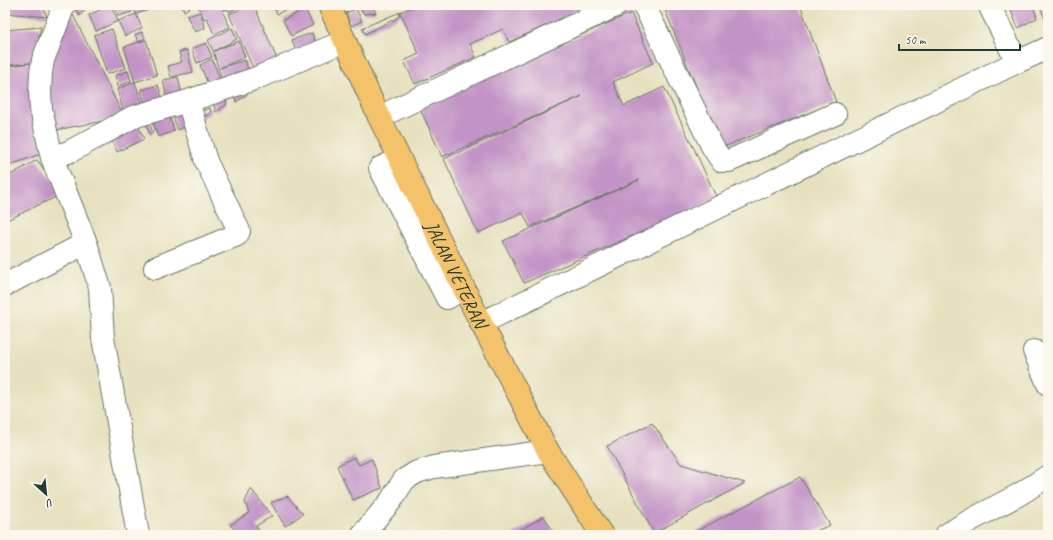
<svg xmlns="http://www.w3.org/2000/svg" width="1053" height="540" font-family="Caveat,sans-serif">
	<rect width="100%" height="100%" fill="#fbf7ec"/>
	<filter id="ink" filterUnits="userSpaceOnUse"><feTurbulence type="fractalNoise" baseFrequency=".025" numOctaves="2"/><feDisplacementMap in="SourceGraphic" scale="8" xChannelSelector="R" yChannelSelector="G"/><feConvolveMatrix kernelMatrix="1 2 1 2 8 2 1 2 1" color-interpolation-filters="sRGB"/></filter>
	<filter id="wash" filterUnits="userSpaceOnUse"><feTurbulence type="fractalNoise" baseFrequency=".012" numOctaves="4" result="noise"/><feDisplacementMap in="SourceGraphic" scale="16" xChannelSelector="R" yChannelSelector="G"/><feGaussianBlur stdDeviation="0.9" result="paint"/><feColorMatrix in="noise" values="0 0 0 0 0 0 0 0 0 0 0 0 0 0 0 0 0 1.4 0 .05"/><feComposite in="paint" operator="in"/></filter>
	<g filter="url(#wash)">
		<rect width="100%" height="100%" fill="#e7e1bf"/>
		<g id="blocks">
			<path fill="#c293c6" d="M 5,5 L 42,5 L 47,17 L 5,13 Z
				M 73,5 L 88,5 L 80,16 Z
				M 99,5 L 111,5 L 118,21 L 96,31 L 89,15 L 100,10 Z
				M 115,5 L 130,5 L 132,12 L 118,16 Z
				M 133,5 L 149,5 L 151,9 L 136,14 Z
				M 182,5 L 193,5 L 184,11 Z
				M 198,5 L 243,5 L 229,12 L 227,9 L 222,11 L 230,27 L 214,34 L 207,18 L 204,19 Z
				M 251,5 L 254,5 L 280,66 L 257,77 L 229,14 Z
				M 273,5 L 292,5 L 293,6 L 277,14 Z
				M 295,5 L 308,5 L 297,10 Z
				M 358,5 L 372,5 L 376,13 L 364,14 Z
				M 417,5 L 592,5 L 509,42 L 503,29 L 470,44 L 476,57 L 415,84 L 404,61 L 419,54 L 400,12 L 399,17 L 365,34 L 362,28 Z
				M 663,5 L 800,5 L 836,102 L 721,148 Z
				M 1009,5 L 1033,5 L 1037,18 L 1018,28 Z
				M 69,7 L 124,117 L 51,131 L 46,54 Z
				M 1048,7 L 1048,26 L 1041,10 Z
				M 305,9 L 313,25 L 291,36 L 283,20 Z
				M 356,9 L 362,21 L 351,26 L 346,13 Z
				M 200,12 L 205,28 L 195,32 L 187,16 Z
				M 631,13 L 653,63 L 613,82 L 624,106 L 664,87 L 697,155 L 717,199 L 524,283 L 503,241 L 639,180 L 530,227 L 523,213 L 478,233 L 444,159 L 582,96 L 442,157 L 419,106 Z
				M 136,14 L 142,28 L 125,36 L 118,21 Z
				M 41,27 L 33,63 L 43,153 L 5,167 L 5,67 L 30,63 L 5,65 L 5,30 Z
				M 232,28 L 237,39 L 214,51 L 239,41 L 245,57 L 220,68 L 245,60 L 250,77 L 224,86 L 213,51 L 208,40 Z
				M 112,29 L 126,68 L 107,74 L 94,35 Z
				M 142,32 L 145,38 L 139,42 L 146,40 L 157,75 L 135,82 L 144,109 L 124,114 L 117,89 L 135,82 L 124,47 L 139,42 L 135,35 Z
				M 312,33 L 318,50 L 298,57 L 292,40 Z
				M 206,43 L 212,57 L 197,63 L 192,49 Z
				M 187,50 L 193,72 L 171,77 L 168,66 L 182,62 L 179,52 Z
				M 212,59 L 220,79 L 208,84 L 200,65 Z
				M 128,71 L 131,81 L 118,86 L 115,76 Z
				M 178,77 L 183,100 L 168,103 L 163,80 Z
				M 158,85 L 165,107 L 147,112 L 141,90 Z
				M 246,87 L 248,94 L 236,102 L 233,91 Z
				M 228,93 L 226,105 L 216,112 L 212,98 Z
				M 210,108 L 211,113 L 195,121 L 192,114 Z
				M 187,111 L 192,123 L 178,130 L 172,114 Z
				M 169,114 L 174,131 L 158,137 L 152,120 Z
				M 148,120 L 153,133 L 150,135 L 145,121 Z
				M 137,123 L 144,139 L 117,152 L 110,137 Z
				M 37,160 L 62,194 L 5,221 L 5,178 Z
				M 652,423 L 681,464 L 745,483 L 654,533 L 607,446 Z
				M 354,457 L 359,465 L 372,459 L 382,488 L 353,500 L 337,466 Z
				M 800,477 L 830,525 L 807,535 L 689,535 Z
				M 251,489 L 272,516 L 256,526 L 261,533 L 259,535 L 241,535 L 230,525 L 249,513 L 245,502 Z
				M 287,496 L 303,514 L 285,526 L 271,503 Z
				M 544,516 L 555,535 L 512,535 Z
				M 383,528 L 390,535 L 377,535 Z"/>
		</g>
	</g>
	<g filter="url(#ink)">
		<use href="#blocks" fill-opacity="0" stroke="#657665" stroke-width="1"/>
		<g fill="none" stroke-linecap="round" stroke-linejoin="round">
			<g stroke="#657665" stroke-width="24">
				<path id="minor" d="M 64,5 L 43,60 L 41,73 L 40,92 L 41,109 L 52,158 L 86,243 L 100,288 L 103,338 L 138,535
					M 644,5 L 712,146 L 717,154 L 722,161 L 729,161 L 835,114
					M 989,5 L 1017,62 L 1048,48
					M 379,117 L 617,5
					M 52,158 L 71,151 L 133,117 L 188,101 L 254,79 L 345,41
					M 400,159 L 380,168 L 447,298 L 464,288
					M 155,268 L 237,235 L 239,231 L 206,161 L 188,101
					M 5,285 L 86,243
					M 481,323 L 1017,62
					M 1034,351 L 1048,384
					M 362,535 L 390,502 L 404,480 L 417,472 L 434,467 L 548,451
					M 946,535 L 971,520 L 1020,494 L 1048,476"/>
			</g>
			<g stroke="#657665" stroke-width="24">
				<g id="highway">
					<path id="s1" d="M 329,5 L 379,117 L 481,323 L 548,451 L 602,535"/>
				</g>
			</g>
			<use href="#minor" stroke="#fff" stroke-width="22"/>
			<use href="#highway" stroke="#f3c26a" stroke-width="22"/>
		</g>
	</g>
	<g text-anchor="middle" stroke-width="3" stroke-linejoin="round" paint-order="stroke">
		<g font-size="19" fill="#1f3d34" stroke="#fbf7ec">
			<text dy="7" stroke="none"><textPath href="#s1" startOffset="298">JALAN VETERAN</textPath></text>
		</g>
	</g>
	<rect width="1053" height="540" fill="none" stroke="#fbf7ec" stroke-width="20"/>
	<g transform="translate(46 494) rotate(153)" stroke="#fbf7ec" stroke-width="3" paint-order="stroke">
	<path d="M0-3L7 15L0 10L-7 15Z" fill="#1f3d34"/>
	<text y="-6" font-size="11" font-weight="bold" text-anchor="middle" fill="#1f3d34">U</text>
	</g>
	<path d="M899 44v6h121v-6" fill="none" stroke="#1f3d34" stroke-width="2"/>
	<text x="905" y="44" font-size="12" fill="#1f3d34" stroke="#fbf7ec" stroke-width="3" paint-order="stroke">50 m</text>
</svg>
